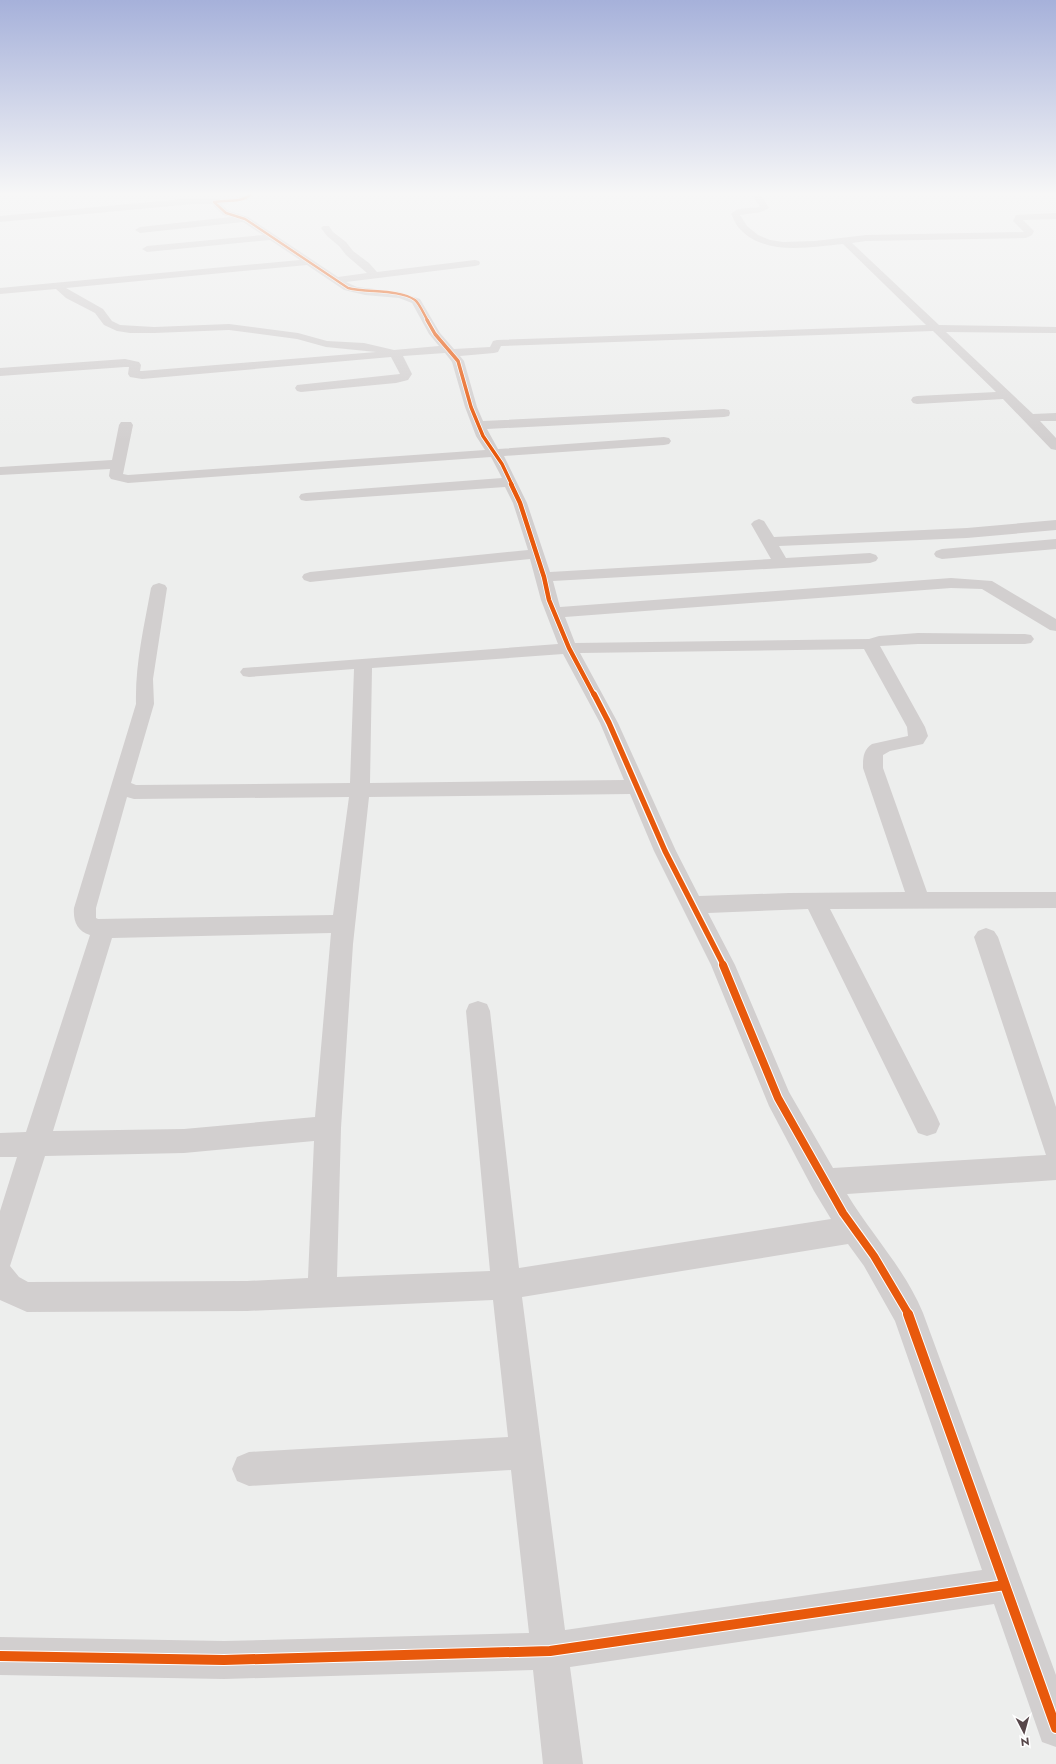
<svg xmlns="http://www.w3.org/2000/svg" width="1056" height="1764" font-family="Jost,sans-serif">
	<rect width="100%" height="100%" fill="#edeeed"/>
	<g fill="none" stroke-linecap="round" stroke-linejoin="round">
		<path fill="#d2cfcf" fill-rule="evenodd" d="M 246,194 L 255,194 L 247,200 L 221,204 L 229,211 L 248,217 L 338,277 L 367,273 L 346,255 L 339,246 L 327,236 L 321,228 L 323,226 L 329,226 L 333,232 L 346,242 L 353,251 L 369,263 L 377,272 L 475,260 L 479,261 L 480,263 L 479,265 L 475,266 L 346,282 L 357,287 L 400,292 L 420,299 L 440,333 L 454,349 L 490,347 L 493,341 L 497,340 L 926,325 L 843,244 C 810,247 766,256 741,230 C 736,226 734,219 731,214 C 738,206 750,209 760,207 L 752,194 L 760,194 L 769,208 L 761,212 L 740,215 L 747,226 L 758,235 L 770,240 L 783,242 L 815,241 L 866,235 L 1024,232 L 1013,221 L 1016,215 L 1056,213 L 1056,219 L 1023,220 L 1034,231 L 1032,235 L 1026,238 L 866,241 L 852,243 L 939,325 L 1056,327 L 1056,333 L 946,332 L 1033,414 L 1056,413 L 1056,421 L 1040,421 L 1056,438 L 1056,450 L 1051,449 L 1003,399 L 917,404 L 913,403 L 911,400 L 913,397 L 917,396 L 996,392 L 933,331 L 501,346 L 498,352 L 494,353 L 460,356 L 464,361 L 477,407 L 483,421 L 724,409 L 729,410 L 730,413 L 729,416 L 724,417 L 487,429 L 498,449 L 664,437 L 669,438 L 671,441 L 669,444 L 664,445 L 504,456 L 527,503 L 550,572 L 771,559 L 751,524 L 754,521 L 759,519 L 764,521 L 774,537 L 967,528 L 1056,520 L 1056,530 L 967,538 L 779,546 L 786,558 L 870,553 L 876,555 L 878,558 L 876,561 L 870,563 L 553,581 L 560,607 L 951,578 L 992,581 L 1056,619 L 1056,631 L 1050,630 L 982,589 L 951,588 L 565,617 L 575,643 L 869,639 L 879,636 L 918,633 L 1025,634 L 1031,635 L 1034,639 L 1031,643 L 1025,644 L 918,644 L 880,646 L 925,727 L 928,736 L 923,744 L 890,751 L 883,755 L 883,768 L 927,892 L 1056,892 L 1056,908 L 830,909 L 936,1115 L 940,1124 L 936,1133 L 927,1136 L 918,1133 L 808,909 L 708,913 L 735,965 L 789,1092 L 833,1168 L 1046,1155 L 974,937 L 978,931 L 986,928 L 994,931 L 998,937 L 1056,1107 L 1056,1180 L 847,1194 C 871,1234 905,1269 923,1313 L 1056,1675 L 1056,1747 L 1042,1742 L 994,1604 L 570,1667 L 583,1764 L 543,1764 L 533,1670 L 224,1679 L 0,1675 L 0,1637 L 224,1641 L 529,1633 L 511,1470 L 249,1486 L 237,1481 L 232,1469 L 237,1457 L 249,1452 L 508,1437 L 493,1300 L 247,1311 L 27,1312 L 0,1300 L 0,1211 L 17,1157 L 0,1157 L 0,1133 L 26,1132 L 90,935 C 77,931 73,921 74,908 L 136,704 C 135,664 144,627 151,588 L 153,585 L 159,583 L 165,585 L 167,588 L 153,679 L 154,704 L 131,783 L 136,785 L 350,783 L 354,669 L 249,677 L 243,676 L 240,672 L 243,668 L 558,644 L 541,600 L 530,559 L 310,582 L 304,580 L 302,577 L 304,574 L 310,572 L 528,550 L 513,503 L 505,487 L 306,501 L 301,500 L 299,497 L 301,494 L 306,493 L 502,478 L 491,457 L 128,483 L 111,479 L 109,476 L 110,469 L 0,475 L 0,467 L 112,460 L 119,425 L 121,422 L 131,422 L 133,425 L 123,474 L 128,475 L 485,450 L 476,436 L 465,407 L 452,362 L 445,353 L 403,356 L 412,374 L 408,380 L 396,383 L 301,392 L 297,391 L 295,388 L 297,385 L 400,374 L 391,357 L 142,379 L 130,377 L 128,374 L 129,367 L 125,367 L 0,376 L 0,368 L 125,359 L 139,362 L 141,365 L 140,371 L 142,371 L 376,352 L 326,347 L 297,339 L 229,330 L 154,333 L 130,333 L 117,331 L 104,325 L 95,313 L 66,298 L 56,289 L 0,294 L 0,288 L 300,260 L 270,240 L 147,252 L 142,249 L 147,246 L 263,235 L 243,222 L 140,233 L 135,230 L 140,227 L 231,217 L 223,215 L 212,204 L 193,204 L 0,222 L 0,216 L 193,198 C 207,199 234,201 246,194 ZM 307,265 L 344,290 L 365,295 L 399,298 L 412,303 L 429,334 L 439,346 L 394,350 L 364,343 L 327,341 L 298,333 L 229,324 L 154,327 L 120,325 L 112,321 L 103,309 L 66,288 ZM 864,649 L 907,727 L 908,736 L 872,744 C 863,750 863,758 863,768 L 905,892 L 789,893 L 699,896 L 676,851 L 618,723 L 580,653 ZM 563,654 L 600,723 L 624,780 L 370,783 L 372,668 ZM 630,794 L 654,851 L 711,965 L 769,1106 L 814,1191 L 831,1219 L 519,1268 L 490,1011 L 487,1004 L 478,1001 L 469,1004 L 466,1011 L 490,1271 L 337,1277 L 341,1128 L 353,944 L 369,797 ZM 127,797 L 134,799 L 349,797 L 333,915 L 98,919 L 96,918 L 96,908 ZM 331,933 L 315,1117 L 184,1129 L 53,1131 L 112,938 ZM 314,1141 L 308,1278 L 247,1281 L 28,1282 L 19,1277 L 10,1266 L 45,1156 L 184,1153 ZM 848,1244 L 864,1266 L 895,1321 L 982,1570 L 565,1630 L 522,1297 Z
			M 1056,539 L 1056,549 L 942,559 L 936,557 L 934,554 L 936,551 L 942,549 Z"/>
		<g stroke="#fff" stroke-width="3.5">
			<path id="cycleway-far5" d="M 251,194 C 242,203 226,200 214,202 L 226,213 L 245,219 L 348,288 C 367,293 399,289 415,300 C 420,304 424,315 428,321"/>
		</g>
		<g stroke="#fff" stroke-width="5">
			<path id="cycleway-far4" d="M 427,320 L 435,334 L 458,361 L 471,407 L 483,436 L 502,464 L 512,485"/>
		</g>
		<g stroke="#fff" stroke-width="6">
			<path id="cycleway-far3" d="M 511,484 L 520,503 L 544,577 L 549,600 L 569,648 L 594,695"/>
		</g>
		<g stroke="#fff" stroke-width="8">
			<path id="cycleway-far2" d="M 594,694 L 609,723 L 665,851 L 724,966"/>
		</g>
		<g stroke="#fff" stroke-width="10">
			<path id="cycleway-far1" d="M 723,965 L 778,1098 L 843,1213 L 874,1256 L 909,1315"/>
		</g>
		<g stroke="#fff" stroke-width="12">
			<path id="cycleway" d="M 908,1314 L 1056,1728
				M 0,1656 L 224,1660 L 550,1651 L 1005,1585"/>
		</g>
		<use href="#cycleway-far5" stroke="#e8590c" stroke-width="2.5"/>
		<use href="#cycleway-far4" stroke="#e8590c" stroke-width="3.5"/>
		<use href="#cycleway-far3" stroke="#e8590c" stroke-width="4.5"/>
		<use href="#cycleway-far2" stroke="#e8590c" stroke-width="5.5"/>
		<use href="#cycleway-far1" stroke="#e8590c" stroke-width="8"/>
		<use href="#cycleway" stroke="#e8590c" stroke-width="10"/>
	</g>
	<linearGradient id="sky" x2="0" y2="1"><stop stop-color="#a6b1da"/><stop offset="0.44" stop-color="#f7f7f7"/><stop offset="1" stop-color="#f7f7f7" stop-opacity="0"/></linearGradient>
	<rect width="1056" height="441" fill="url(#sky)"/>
	<g transform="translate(1024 1732) rotate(174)" stroke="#ffffff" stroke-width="3" paint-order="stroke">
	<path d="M0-3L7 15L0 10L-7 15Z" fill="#57474a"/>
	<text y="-6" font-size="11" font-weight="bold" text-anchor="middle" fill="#57474a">N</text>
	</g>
</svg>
